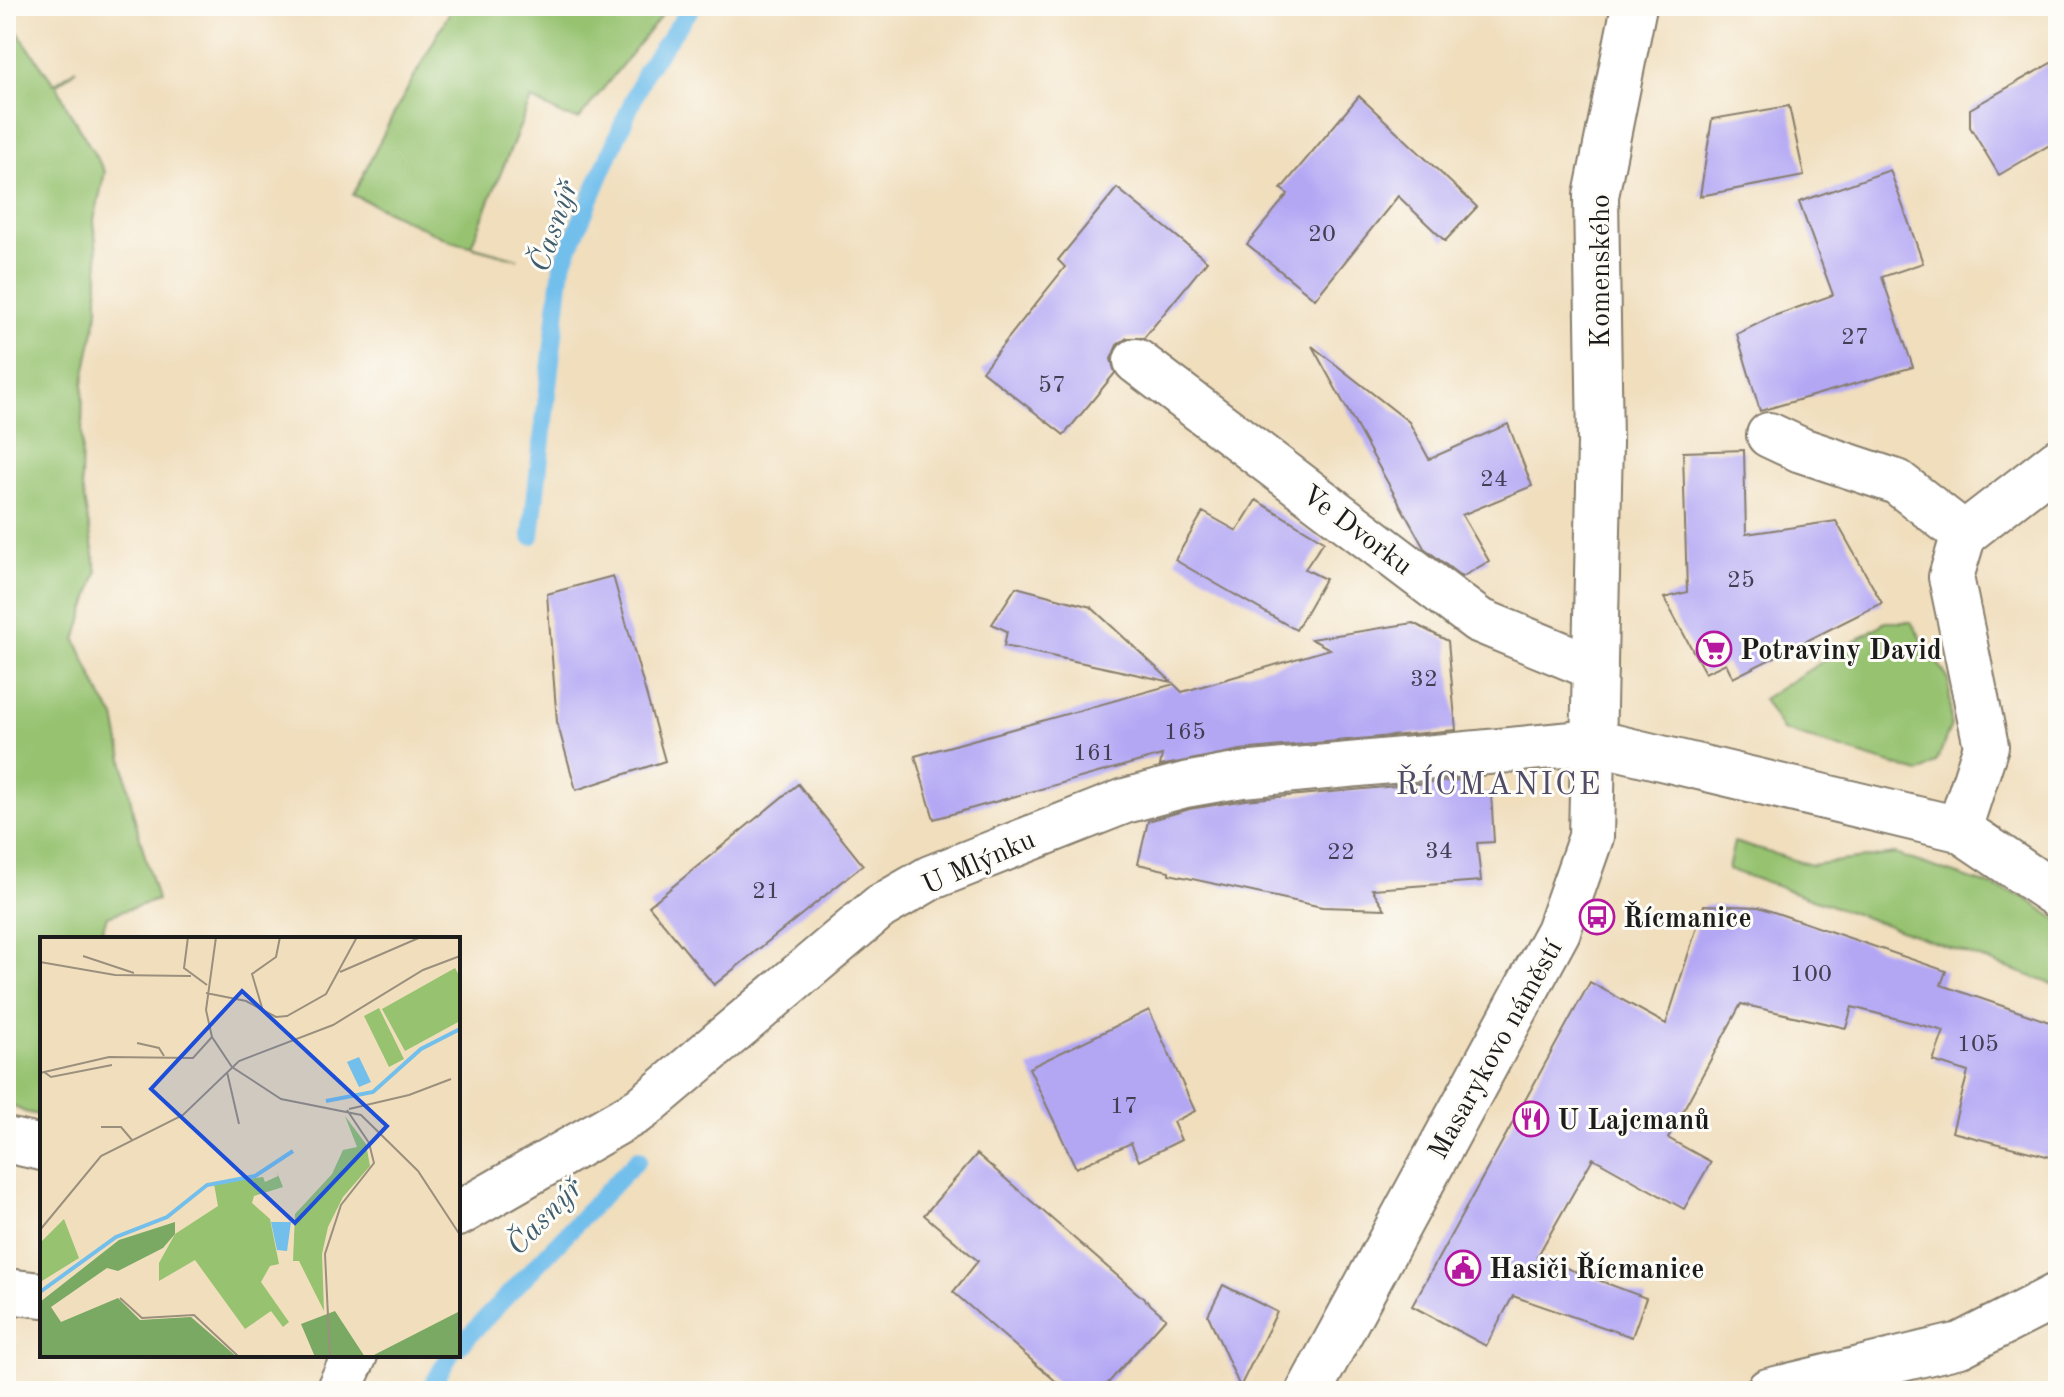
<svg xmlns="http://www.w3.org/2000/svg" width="2064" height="1397" font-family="'Old Standard TT',serif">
	<rect width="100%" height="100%" fill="#fdfcf7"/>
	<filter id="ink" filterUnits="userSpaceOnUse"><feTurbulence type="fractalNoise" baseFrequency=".0125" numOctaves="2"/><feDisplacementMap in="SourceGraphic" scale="16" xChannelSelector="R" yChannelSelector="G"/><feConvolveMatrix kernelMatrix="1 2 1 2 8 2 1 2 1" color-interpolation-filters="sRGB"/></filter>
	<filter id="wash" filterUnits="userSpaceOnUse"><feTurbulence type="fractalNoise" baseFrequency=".006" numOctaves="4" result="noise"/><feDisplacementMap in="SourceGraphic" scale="32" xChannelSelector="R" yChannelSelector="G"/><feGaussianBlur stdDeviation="1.8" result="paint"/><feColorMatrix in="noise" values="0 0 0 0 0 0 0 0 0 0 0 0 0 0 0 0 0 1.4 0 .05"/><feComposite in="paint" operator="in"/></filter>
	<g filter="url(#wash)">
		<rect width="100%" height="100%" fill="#f0debd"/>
		<path fill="#97c371" stroke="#5a7046" stroke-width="2" d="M 453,6 L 669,6 L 579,119 L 564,116 L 531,99 L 471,246 L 518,259 L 451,241 L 353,195 L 391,119 Z
			M 6,15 L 54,84 L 76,69 L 57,85 L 68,109 L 105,172 L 94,220 L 98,263 L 98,311 L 83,384 L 81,482 L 97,572 L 76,640 L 102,698 L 115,717 L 133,812 L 157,900 L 107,916 L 100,939 L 42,939 L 42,1116 L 25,1112 L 6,1103 Z
			M 1885,622 L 1911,622 L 1949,680 L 1951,725 L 1937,761 L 1919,773 L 1782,730 L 1763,699 Z
			M 1734,842 L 1811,865 L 1895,854 L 2024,897 L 2058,920 L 2058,986 L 1728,869 Z"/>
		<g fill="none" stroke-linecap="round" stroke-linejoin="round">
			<path stroke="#72bfec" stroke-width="18" d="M 531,536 L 562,265 L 646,70 L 693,6
				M 458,1347 L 638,1159
				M 429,1391 L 450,1355"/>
		</g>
		<g id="blocks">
			<path fill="#b3a7f4" d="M 2058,59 L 2058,140 L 1999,175 L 1970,127 L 1970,109 Z
				M 1359,96 L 1477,207 L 1445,241 L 1398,196 L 1315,299 L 1247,244 L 1288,194 L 1281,189 Z
				M 1789,106 L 1804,176 L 1700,196 L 1712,119 Z
				M 1890,170 L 1923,263 L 1882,277 L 1913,367 L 1760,411 L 1737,334 L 1771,317 L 1833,295 L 1799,202 Z
				M 1117,188 L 1207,261 L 1144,338 L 1127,338 L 1117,345 L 1111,359 L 1115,373 L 1064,435 L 982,371 L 1065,267 L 1058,260 Z
				M 1312,346 L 1409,422 L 1429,459 L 1508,424 L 1532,486 L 1462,515 L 1489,561 L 1462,577 L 1424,548 Z
				M 1744,450 L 1746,534 L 1836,521 L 1882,603 L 1733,678 L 1726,663 L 1705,673 L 1664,598 L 1687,592 L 1683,452 Z
				M 1256,500 L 1324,541 L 1305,569 L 1325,579 L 1296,630 L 1175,560 L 1203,512 L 1237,531 Z
				M 613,576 L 665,761 L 576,790 L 557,722 L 547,594 Z
				M 1016,587 L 1091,607 L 1172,682 L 1004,646 L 1007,631 L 992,624 Z
				M 1413,623 L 1448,641 L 1456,730 L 1240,750 L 1160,766 L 1162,755 L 934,819 L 915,756 L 1174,684 L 1182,692 L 1330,649 L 1311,639 Z
				M 1461,780 L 1463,795 L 1491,793 L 1494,842 L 1477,843 L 1481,881 L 1372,889 L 1385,909 L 1322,907 L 1169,874 L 1169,871 L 1138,864 L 1148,821 L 1190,809 L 1245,800 Z
				M 798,784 L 863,865 L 714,985 L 649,906 Z
				M 1704,905 L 1759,907 L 1946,971 L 1941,985 L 2058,1025 L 2058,1159 L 1952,1132 L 1968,1072 L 1933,1061 L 1944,1031 L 1852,1007 L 1846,1028 L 1741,1004 L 1668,1138 L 1711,1162 L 1684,1209 L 1593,1158 L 1537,1257 L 1646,1298 L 1632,1337 L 1513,1296 L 1486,1346 L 1412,1306 L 1590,982 L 1666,1024 Z
				M 1149,1010 L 1195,1111 L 1173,1122 L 1181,1140 L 1139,1161 L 1131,1143 L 1076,1168 L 1029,1068 Z
				M 977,1154 L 1166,1318 L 1101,1391 L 1067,1391 L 953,1292 L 978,1261 L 924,1215 Z
				M 1223,1285 L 1277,1312 L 1240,1387 L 1208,1315 Z"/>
		</g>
	</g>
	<g filter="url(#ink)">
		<use href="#blocks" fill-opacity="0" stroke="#867d6c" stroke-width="2"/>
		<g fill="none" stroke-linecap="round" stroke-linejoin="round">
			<g stroke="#867d6c" stroke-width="48">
				<path id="minor" d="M 1136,361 L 1478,620 L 1595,668
					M 1769,435 L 1801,450 L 1897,482 L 1964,534
					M 1959,829 L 1986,746 L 1951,577 L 1964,534 L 2058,461
					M 6,1140 L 42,1148
					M 458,1214 L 641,1109 L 880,907 L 930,878 L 1125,801 L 1185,785 L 1242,775 L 1594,742 L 1959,829 L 2058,896
					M 6,1291 L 42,1295
					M 338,1391 L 355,1355
					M 1768,1391 L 1960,1345 L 2058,1295"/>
			</g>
			<g stroke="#867d6c" stroke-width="48">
				<path id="major" d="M 1309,1391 L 1558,931 L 1591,837 L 1600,443 L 1596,196 L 1634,6"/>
			</g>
			<use href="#minor" stroke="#fff" stroke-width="44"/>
			<use href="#major" stroke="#fff" stroke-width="44"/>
		</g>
	</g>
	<defs>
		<g id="supermarket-ring" transform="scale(1.8)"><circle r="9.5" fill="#fdfcf7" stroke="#b5179e" stroke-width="1.5"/><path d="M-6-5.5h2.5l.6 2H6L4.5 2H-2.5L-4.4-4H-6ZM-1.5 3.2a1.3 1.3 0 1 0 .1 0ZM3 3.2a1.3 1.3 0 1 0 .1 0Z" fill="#b5179e"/></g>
		<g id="bus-ring" transform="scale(1.8)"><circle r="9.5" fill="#fdfcf7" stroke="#b5179e" stroke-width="1.5"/><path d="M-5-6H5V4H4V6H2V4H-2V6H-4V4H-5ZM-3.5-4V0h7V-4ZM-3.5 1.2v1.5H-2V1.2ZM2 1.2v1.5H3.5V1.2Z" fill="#b5179e"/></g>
		<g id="restaurant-ring" transform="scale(1.8)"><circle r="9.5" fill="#fdfcf7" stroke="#b5179e" stroke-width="1.5"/><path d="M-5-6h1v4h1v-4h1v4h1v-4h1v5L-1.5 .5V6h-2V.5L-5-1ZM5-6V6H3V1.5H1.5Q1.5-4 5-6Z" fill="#b5179e"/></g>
		<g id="civic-ring" transform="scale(1.8)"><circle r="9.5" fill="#fdfcf7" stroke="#b5179e" stroke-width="1.5"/><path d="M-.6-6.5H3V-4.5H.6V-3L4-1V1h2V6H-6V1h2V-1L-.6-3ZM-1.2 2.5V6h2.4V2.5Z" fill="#b5179e"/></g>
	</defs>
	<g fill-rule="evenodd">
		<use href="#supermarket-ring" x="1714" y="649"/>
		<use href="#bus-ring" x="1597" y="917"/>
		<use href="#restaurant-ring" x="1531" y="1119"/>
		<use href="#civic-ring" x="1463" y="1268"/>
	</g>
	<g text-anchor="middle" stroke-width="6" stroke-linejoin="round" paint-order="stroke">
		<g font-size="24" fill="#423f52">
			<text x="1322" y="241">20</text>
			<text x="1855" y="344">27</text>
			<text x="1052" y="392">57</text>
			<text x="1494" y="486">24</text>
			<text x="1741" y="587">25</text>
			<text x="1424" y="686">32</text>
			<text x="1185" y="739">165</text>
			<text x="1094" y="760">161</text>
			<text x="1439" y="858">34</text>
			<text x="1341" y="859">22</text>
			<text x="766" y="898">21</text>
			<text x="1811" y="981">100</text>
			<text x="1978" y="1051">105</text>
			<text x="1124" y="1113">17</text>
		</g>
		<g font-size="28" fill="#1c1c1c" stroke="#fdfcf7">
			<text transform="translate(1599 271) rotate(-90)" y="10">Komenského</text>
			<text transform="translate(1358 529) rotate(37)" y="10">Ve Dvorku</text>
			<text transform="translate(978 861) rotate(-24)" y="10">U Mlýnku</text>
			<text transform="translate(1494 1049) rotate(-61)" y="10">Masarykovo náměstí</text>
		</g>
		<g font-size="28" font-weight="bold" fill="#1c1c1c" stroke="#fdfcf7" text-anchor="start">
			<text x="1740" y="659">Potraviny David</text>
			<text x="1623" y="927">Řícmanice</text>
			<text x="1557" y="1129">U Lajcmanů</text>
			<text x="1489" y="1278">Hasiči Řícmanice</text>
		</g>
		<g font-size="30" font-style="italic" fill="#3e5d6f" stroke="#fdfcf7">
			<text transform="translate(553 226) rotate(-71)" y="10">Časnýř</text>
			<text transform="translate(544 1216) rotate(-46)" y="10">Časnýř</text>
		</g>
		<g font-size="32" letter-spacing="2" fill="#514d68" stroke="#fdfcf7">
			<text x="1499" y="794">ŘÍCMANICE</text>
		</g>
	</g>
	<g transform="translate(40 937)">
		<rect width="420" height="420" fill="#f0debd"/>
		<path d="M 415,31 L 420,40 L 420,84 L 365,114 L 342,72 ZM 339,71 L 364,122 L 349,130 L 324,79 ZM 305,179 L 326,207 L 330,229 L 303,260 L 288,290 L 282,317 L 284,374 L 259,324 L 253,324 L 255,277 L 292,237 L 303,213 L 317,210 ZM 236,234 L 239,240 L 243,250 L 214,259 L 212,266 L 230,282 L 239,327 L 230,329 L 221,345 L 249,385 L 243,390 L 231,374 L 205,392 L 155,323 L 119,344 L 119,326 L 135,297 L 178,269 L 174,247 L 223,240 L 225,245 L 238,239 ZM 24,282 L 39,321 L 2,344 L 0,306 Z" fill="#97c371"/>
		<path d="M 135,285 L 135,297 L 123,311 L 78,334 L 67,331 L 11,370 L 21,385 L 78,361 L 100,383 L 151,380 L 197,420 L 0,420 L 0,365 L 79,303 ZM 295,374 L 325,420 L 275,420 L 261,387 ZM 420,374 L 420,420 L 330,420 Z" fill="#79a963"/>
		<path d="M 319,120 L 331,145 L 319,150 L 307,125 ZM 231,285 L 251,285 L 247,314 L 237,313 Z" fill="#72bfec"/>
		<path fill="none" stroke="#72bfec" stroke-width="4" d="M 286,164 L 333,155 L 381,112 L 420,92M 0,355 L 76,300 L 127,280 L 167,248 L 215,239 L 253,214"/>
		<path fill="none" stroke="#9b907d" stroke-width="2" d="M 148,0 L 144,31 L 167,48M 176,0 L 166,73 L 172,100 L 192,130 L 241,162 L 321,178 L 378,234 L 420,298M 43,19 L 94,36M 0,25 L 75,38 L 151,39M 300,35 L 381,0M 166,56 L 206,64 L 236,80 L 247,79 L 286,57 L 317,0M 223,74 L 212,37 L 236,20 L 240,0M 97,106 L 119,111 L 124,119M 4,135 L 11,140 L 72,128M 187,135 L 199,187M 0,136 L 69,120 L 153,121 L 172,100M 309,172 L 369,158 L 411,142M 61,190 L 81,190 L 92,203M 0,293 L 61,219 L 143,178 L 199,124 L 293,88 L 383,33 L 420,19M 80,361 L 102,381 L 154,378 L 199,420M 290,420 L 285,317 L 301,268 L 334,226 L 329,206 L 307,173"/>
		<path fill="#1d4ed8" fill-opacity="0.15" stroke="#1d4ed8" stroke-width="4" d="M 202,54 L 347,189 L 255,286 L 111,152 Z"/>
		<rect width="420" height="420" fill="none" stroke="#1c1c1c" stroke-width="4"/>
	</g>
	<rect width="2064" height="1397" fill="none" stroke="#fdfcf7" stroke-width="32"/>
</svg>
